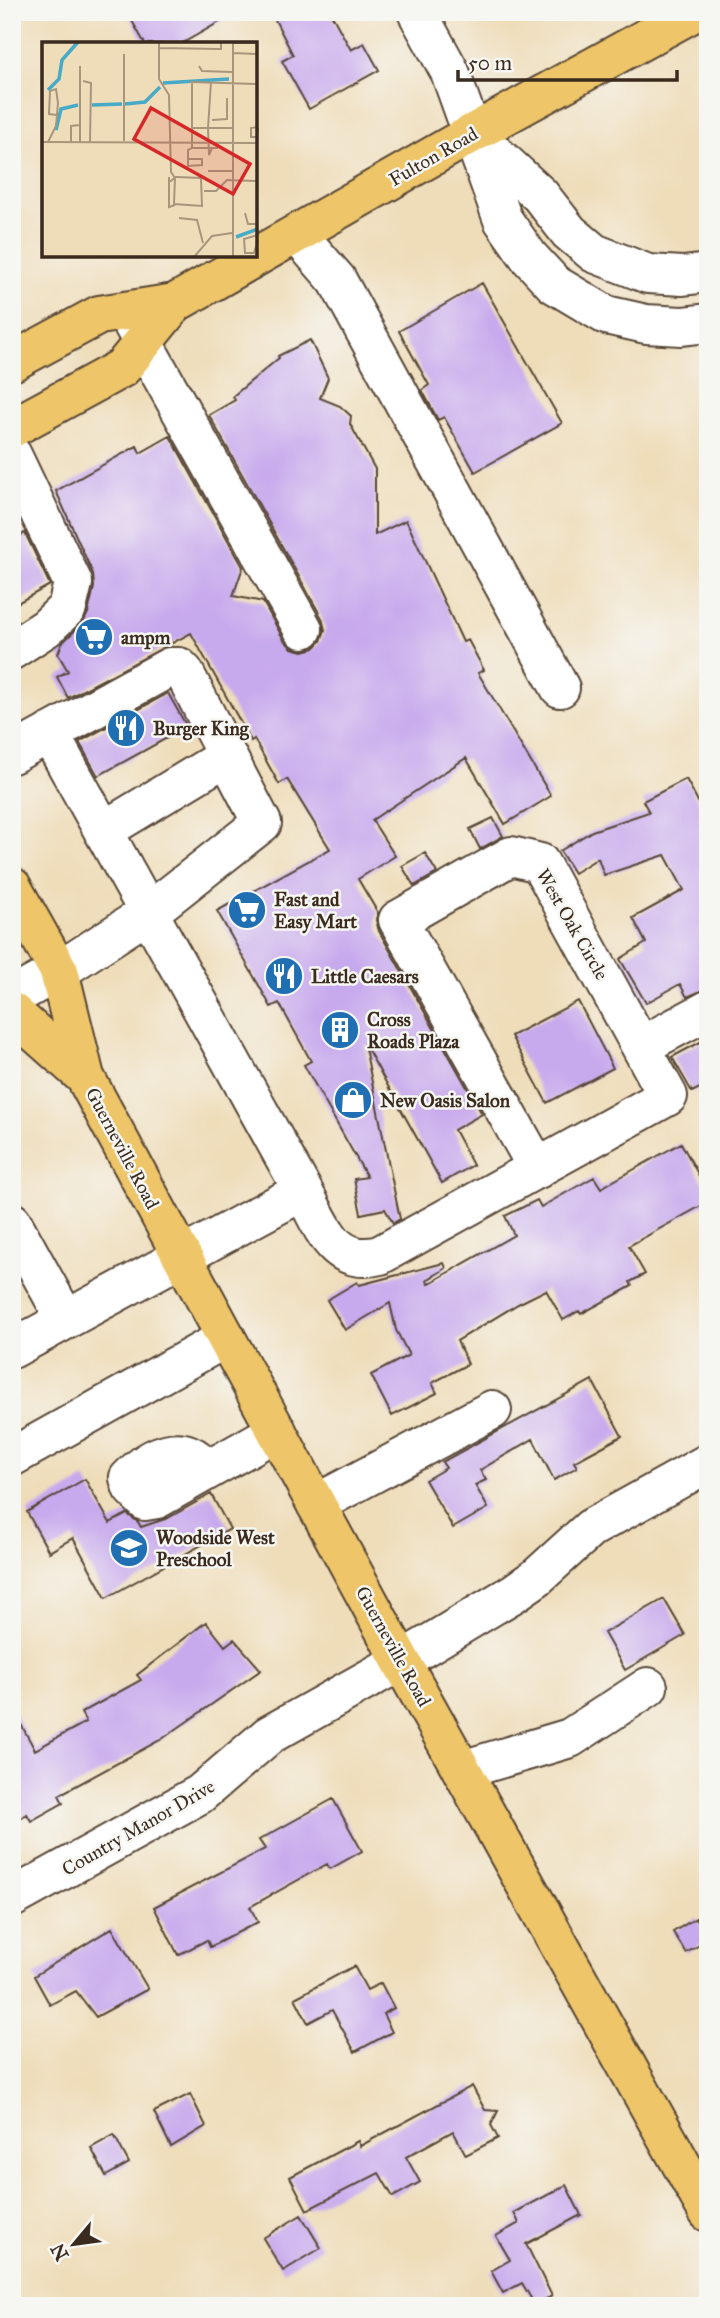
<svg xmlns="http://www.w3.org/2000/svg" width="720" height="2318" font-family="'IM FELL Great Primer',serif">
	<rect width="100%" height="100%" fill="#f6f6f2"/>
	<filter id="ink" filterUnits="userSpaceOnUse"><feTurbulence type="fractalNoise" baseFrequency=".0143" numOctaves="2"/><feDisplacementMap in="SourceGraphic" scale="14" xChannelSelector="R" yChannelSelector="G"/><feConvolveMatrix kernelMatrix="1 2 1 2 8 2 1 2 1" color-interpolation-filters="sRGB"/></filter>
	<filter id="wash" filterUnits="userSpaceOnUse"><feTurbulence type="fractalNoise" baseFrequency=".00686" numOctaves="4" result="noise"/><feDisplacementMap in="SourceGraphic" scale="28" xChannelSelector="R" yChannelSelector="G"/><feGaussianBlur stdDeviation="1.57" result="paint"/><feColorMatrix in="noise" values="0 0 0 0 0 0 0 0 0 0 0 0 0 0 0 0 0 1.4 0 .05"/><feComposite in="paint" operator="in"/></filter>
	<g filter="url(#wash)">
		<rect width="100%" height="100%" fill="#efddba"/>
		<g id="blocks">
			<path fill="#c7a9ed" d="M 127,12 L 237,12 L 181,44 L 145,44 Z
				M 271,12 L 330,12 L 351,50 L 364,43 L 379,70 L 309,109 L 282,61 L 293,55 Z
				M 482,283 L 562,423 L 475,472 L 444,417 L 438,420 L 422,390 L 429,385 L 399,331 Z
				M 310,340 L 328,378 L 320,398 L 340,406 L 351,416 L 350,424 L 375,469 L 375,535 L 406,520 L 463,642 L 468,640 L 484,670 L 478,673 L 551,796 L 505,824 L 466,758 L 372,820 L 395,856 L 358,879 L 378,913 L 376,920 L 379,931 L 482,1114 L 454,1130 L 473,1165 L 442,1183 L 364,1043 L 400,1219 L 393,1223 L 385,1209 L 361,1214 L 354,1179 L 367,1177 L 304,1065 L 311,1061 L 279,1003 L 271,1007 L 217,911 L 330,849 L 287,779 L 279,784 L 254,739 L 251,741 L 191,633 L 68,698 L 57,677 L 68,671 L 58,654 L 62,643 L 83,623 L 88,613 L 94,587 L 93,574 L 56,491 L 137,446 L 140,453 L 170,436 L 243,567 L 233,596 L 263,602 L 284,640 L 292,648 L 303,651 L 314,648 L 321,641 L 325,630 L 322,618 L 209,415 L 235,400 L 233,396 L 279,358 L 278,356 Z
				M 25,533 L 50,585 L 12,606 L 12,540 Z
				M 168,693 L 187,727 L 98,776 L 79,742 Z
				M 686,779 L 708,820 L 708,988 L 687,997 L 680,984 L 646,1003 L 620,959 L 646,943 L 633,918 L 684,890 L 665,855 L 604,875 L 598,858 L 574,873 L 560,851 L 592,831 L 649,812 L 643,801 Z
				M 493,818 L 503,836 L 480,849 L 470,829 Z
				M 425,853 L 437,873 L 414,886 L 402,866 Z
				M 578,1001 L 613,1068 L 547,1103 L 511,1036 Z
				M 708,1038 L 708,1084 L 692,1092 L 672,1057 Z
				M 681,1143 L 708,1192 L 708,1202 L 629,1246 L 645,1274 L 630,1282 L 632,1286 L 581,1314 L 579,1311 L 563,1320 L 546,1290 L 518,1304 L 457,1341 L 468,1364 L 432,1383 L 437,1393 L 392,1416 L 371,1375 L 409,1355 L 396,1330 L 390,1303 L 345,1330 L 327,1300 L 357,1282 L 359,1285 L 444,1263 L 446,1268 L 427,1280 L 428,1284 L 514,1235 L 505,1216 L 537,1200 L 541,1207 L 594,1177 L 601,1188 Z
				M 592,1380 L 622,1436 L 574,1462 L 577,1467 L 554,1480 L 533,1439 L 480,1470 L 486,1480 L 475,1485 L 488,1508 L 453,1528 L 425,1480 L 446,1468 L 442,1462 Z
				M 85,1479 L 110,1523 L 127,1514 L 138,1522 L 141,1527 L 168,1518 L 211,1494 L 230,1529 L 106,1598 L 73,1538 L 49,1552 L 27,1512 Z
				M 664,1599 L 685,1635 L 625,1670 L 604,1633 Z
				M 206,1622 L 225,1646 L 234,1639 L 261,1670 L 162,1739 L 59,1795 L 63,1803 L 31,1821 L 27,1814 L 12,1823 L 12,1708 L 35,1750 L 86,1722 L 81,1713 L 141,1680 L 137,1675 Z
				M 333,1799 L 362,1851 L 330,1869 L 327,1864 L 250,1907 L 258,1922 L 210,1947 L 207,1940 L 178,1955 L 154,1907 L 265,1849 L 259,1840 Z
				M 696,1918 L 708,1940 L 686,1953 L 673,1932 Z
				M 112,1928 L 148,1989 L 96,2017 L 76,1991 L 50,2005 L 34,1976 Z
				M 354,1966 L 367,1990 L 381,1983 L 394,2008 L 383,2014 L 392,2032 L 355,2052 L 332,2010 L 308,2023 L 295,1998 Z
				M 472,2086 L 485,2110 L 498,2111 L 491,2125 L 498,2138 L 466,2155 L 453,2131 L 406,2157 L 420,2182 L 393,2197 L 379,2173 L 307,2210 L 290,2177 L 358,2141 L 360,2146 Z
				M 190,2094 L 206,2126 L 171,2147 L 154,2112 Z
				M 114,2135 L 129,2163 L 106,2176 L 91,2148 Z
				M 566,2185 L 581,2215 L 526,2244 L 552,2296 L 535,2305 L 522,2283 L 503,2293 L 491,2271 L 510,2260 L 496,2236 L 519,2223 L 514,2213 Z
				M 301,2215 L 321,2248 L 283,2271 L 263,2238 Z"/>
		</g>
	</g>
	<g filter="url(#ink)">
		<use href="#blocks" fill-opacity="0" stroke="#564535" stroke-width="2"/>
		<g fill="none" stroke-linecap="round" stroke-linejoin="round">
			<g stroke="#564535" stroke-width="42">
				<path id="minor" d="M 417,12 L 450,72 L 503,220 L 529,257 L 554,284 L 606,315 L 646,324 L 682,326 L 708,323
					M 477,137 L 540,195 L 569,232 L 594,253 L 648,274 L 683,276 L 708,273
					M 297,234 L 337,280 L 560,688
					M 128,316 L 303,629
					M 12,455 L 73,583 L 67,608 L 46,628 L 12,650
					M 49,733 L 303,1191
					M 12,754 L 170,667 L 179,667 L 184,672 L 227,756
					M 12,997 L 59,971 L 148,913 L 262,823 L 227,756 L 103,831
					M 641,1046 L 708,1010
					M 12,1222 L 66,1320
					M 12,1349 L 303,1191 C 322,1225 333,1267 380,1255 L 668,1096 L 540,863 L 511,856 L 398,920 L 538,1169
					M 12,1457 L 226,1338
					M 207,1470 C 185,1438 151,1455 129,1478 L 132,1488 L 145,1501 L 157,1499 L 277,1431
					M 316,1504 L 492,1410
					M 462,1770 L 570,1738 L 648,1687
					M 12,1898 L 200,1794 L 269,1735 L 401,1661 L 514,1593 L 537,1577 L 591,1528 L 708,1463"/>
			</g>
			<g stroke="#564535" stroke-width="42">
				<path id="major" d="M 12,362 L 99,315 L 175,303 L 473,133 L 694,12
					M 12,428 L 122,368 L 175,303
					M 12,887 L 59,971 L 85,1077 L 401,1661 L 708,2212
					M 12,1012 L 85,1077"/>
			</g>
			<use href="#minor" stroke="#fff" stroke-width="38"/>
			<use href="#major" stroke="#eec569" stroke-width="38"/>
		</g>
	</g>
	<defs>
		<g id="supermarket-disc" transform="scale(2.0125)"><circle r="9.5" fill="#1f6fb2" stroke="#f6f6f2"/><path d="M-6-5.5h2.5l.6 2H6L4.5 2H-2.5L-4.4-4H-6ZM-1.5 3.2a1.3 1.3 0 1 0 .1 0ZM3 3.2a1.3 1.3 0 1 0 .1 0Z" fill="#fff"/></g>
		<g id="restaurant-disc" transform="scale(2.0125)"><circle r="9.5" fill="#1f6fb2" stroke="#f6f6f2"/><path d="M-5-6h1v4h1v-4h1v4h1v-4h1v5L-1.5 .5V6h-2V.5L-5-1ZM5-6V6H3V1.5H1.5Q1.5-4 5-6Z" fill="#fff"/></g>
		<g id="building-disc" transform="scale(2.0125)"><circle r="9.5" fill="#1f6fb2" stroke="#f6f6f2"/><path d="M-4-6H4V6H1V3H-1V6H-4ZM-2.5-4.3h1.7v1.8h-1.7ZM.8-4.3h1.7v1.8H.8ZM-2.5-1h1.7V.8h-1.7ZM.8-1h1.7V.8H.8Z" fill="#fff"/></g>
		<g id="shop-disc" transform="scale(2.0125)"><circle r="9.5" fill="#1f6fb2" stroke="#f6f6f2"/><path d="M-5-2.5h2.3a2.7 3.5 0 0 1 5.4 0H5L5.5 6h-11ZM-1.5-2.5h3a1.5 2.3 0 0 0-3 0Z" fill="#fff"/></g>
		<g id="school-disc" transform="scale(2.0125)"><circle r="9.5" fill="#1f6fb2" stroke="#f6f6f2"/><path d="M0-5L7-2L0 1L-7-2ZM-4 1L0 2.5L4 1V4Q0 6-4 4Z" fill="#fff"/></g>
	</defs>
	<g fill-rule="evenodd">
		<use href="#supermarket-disc" x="94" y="637"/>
		<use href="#restaurant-disc" x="126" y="728"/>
		<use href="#supermarket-disc" x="247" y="910"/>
		<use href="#restaurant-disc" x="284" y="976"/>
		<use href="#building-disc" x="340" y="1030"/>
		<use href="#shop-disc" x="353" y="1100"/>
		<use href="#school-disc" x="129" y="1548"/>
	</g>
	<g text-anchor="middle" stroke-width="5" stroke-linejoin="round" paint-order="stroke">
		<g font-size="19" fill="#3b2a1e" stroke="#f6f6f2">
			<text transform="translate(433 156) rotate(-30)" y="7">Fulton Road</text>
			<text transform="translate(573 924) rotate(60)" y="7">West Oak Circle</text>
			<text transform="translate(123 1148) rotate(62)" y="7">Guerneville Road</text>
			<text transform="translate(394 1646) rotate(61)" y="7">Guerneville Road</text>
			<text transform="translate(138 1827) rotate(-30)" y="7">Country Manor Drive</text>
		</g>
		<g font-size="19" font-weight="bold" fill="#3b2a1e" stroke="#f6f6f2" text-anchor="start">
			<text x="121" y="644">ampm</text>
			<text x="153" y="735">Burger King</text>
			<text x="274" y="906">Fast and<tspan x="274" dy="22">Easy Mart</tspan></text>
			<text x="311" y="983">Little Caesars</text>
			<text x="367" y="1026">Cross<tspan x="367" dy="22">Roads Plaza</tspan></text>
			<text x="380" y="1107">New Oasis Salon</text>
			<text x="156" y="1544">Woodside West<tspan x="156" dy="22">Preschool</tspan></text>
		</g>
	</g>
	<g transform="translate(42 42)">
		<rect width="215" height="215" fill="#efddba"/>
		<path fill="none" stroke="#47aac6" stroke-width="3.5" d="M 121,41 L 187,37M 6,48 L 17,37 L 20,18 L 36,0M 83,62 L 103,60 L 118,45M 50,63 L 80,62M 14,88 L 19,67 L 36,63M 194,195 L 216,187"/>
		<path fill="none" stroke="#a7957c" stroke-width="2" d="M 117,0 L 117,37 L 127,53 L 129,130 L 133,136 L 132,162 L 160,164 L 159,136 L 135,135 L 134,135 L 133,136 L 131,137 L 129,139 L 127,139 L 127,135M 191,0 L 191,215M 192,1 L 216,1M 117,6 L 179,7 L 179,0M 191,11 L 215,12M 82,12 L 82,99M 38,24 L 38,100M 157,24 L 160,29 L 190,30M 41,39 L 49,41 L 48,100M 148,40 L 216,42M 150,40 L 150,86M 169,40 L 166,86 L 190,86M 170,78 L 185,77 L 185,56M 216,85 L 209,86 L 209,95 L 215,95 L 216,86M 0,100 L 216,101M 6,100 L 14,84 L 16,61 L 14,47 L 8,49 L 7,72 L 15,73M 29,100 L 29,84 L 38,83M 150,106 L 176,106M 146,117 L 160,117 L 160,123 L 146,124 L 146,108 L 150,106 L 150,86 L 166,86 L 167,113 L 170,106M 166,129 L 190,129M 127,139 L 127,165 L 133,163M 162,149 L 174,149 L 185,138 L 216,139M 203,171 L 206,182 L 216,182M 137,176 L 155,178 L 161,201M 216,193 L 202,197 L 203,211 L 212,211 L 216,198M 152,215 L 170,194 L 190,191"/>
		<path fill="#d62828" fill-opacity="0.15" stroke="#d62828" stroke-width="3.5" d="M 109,66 L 208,122 L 191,152 L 92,97 Z"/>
		<rect width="215" height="215" fill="none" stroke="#3b2a1e" stroke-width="3.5"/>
	</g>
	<rect width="720" height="2318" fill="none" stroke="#f6f6f2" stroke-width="42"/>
	<g transform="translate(74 2244) rotate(241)" stroke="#f6f6f2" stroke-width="5" paint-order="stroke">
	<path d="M0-5L12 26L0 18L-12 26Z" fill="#3b2a1e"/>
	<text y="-10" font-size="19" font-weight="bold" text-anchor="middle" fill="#3b2a1e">N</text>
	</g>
	<path d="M458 70v10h219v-10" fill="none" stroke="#3b2a1e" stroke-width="3.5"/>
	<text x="468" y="70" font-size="21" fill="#3b2a1e" stroke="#f6f6f2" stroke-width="5" paint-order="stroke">50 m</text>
</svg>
